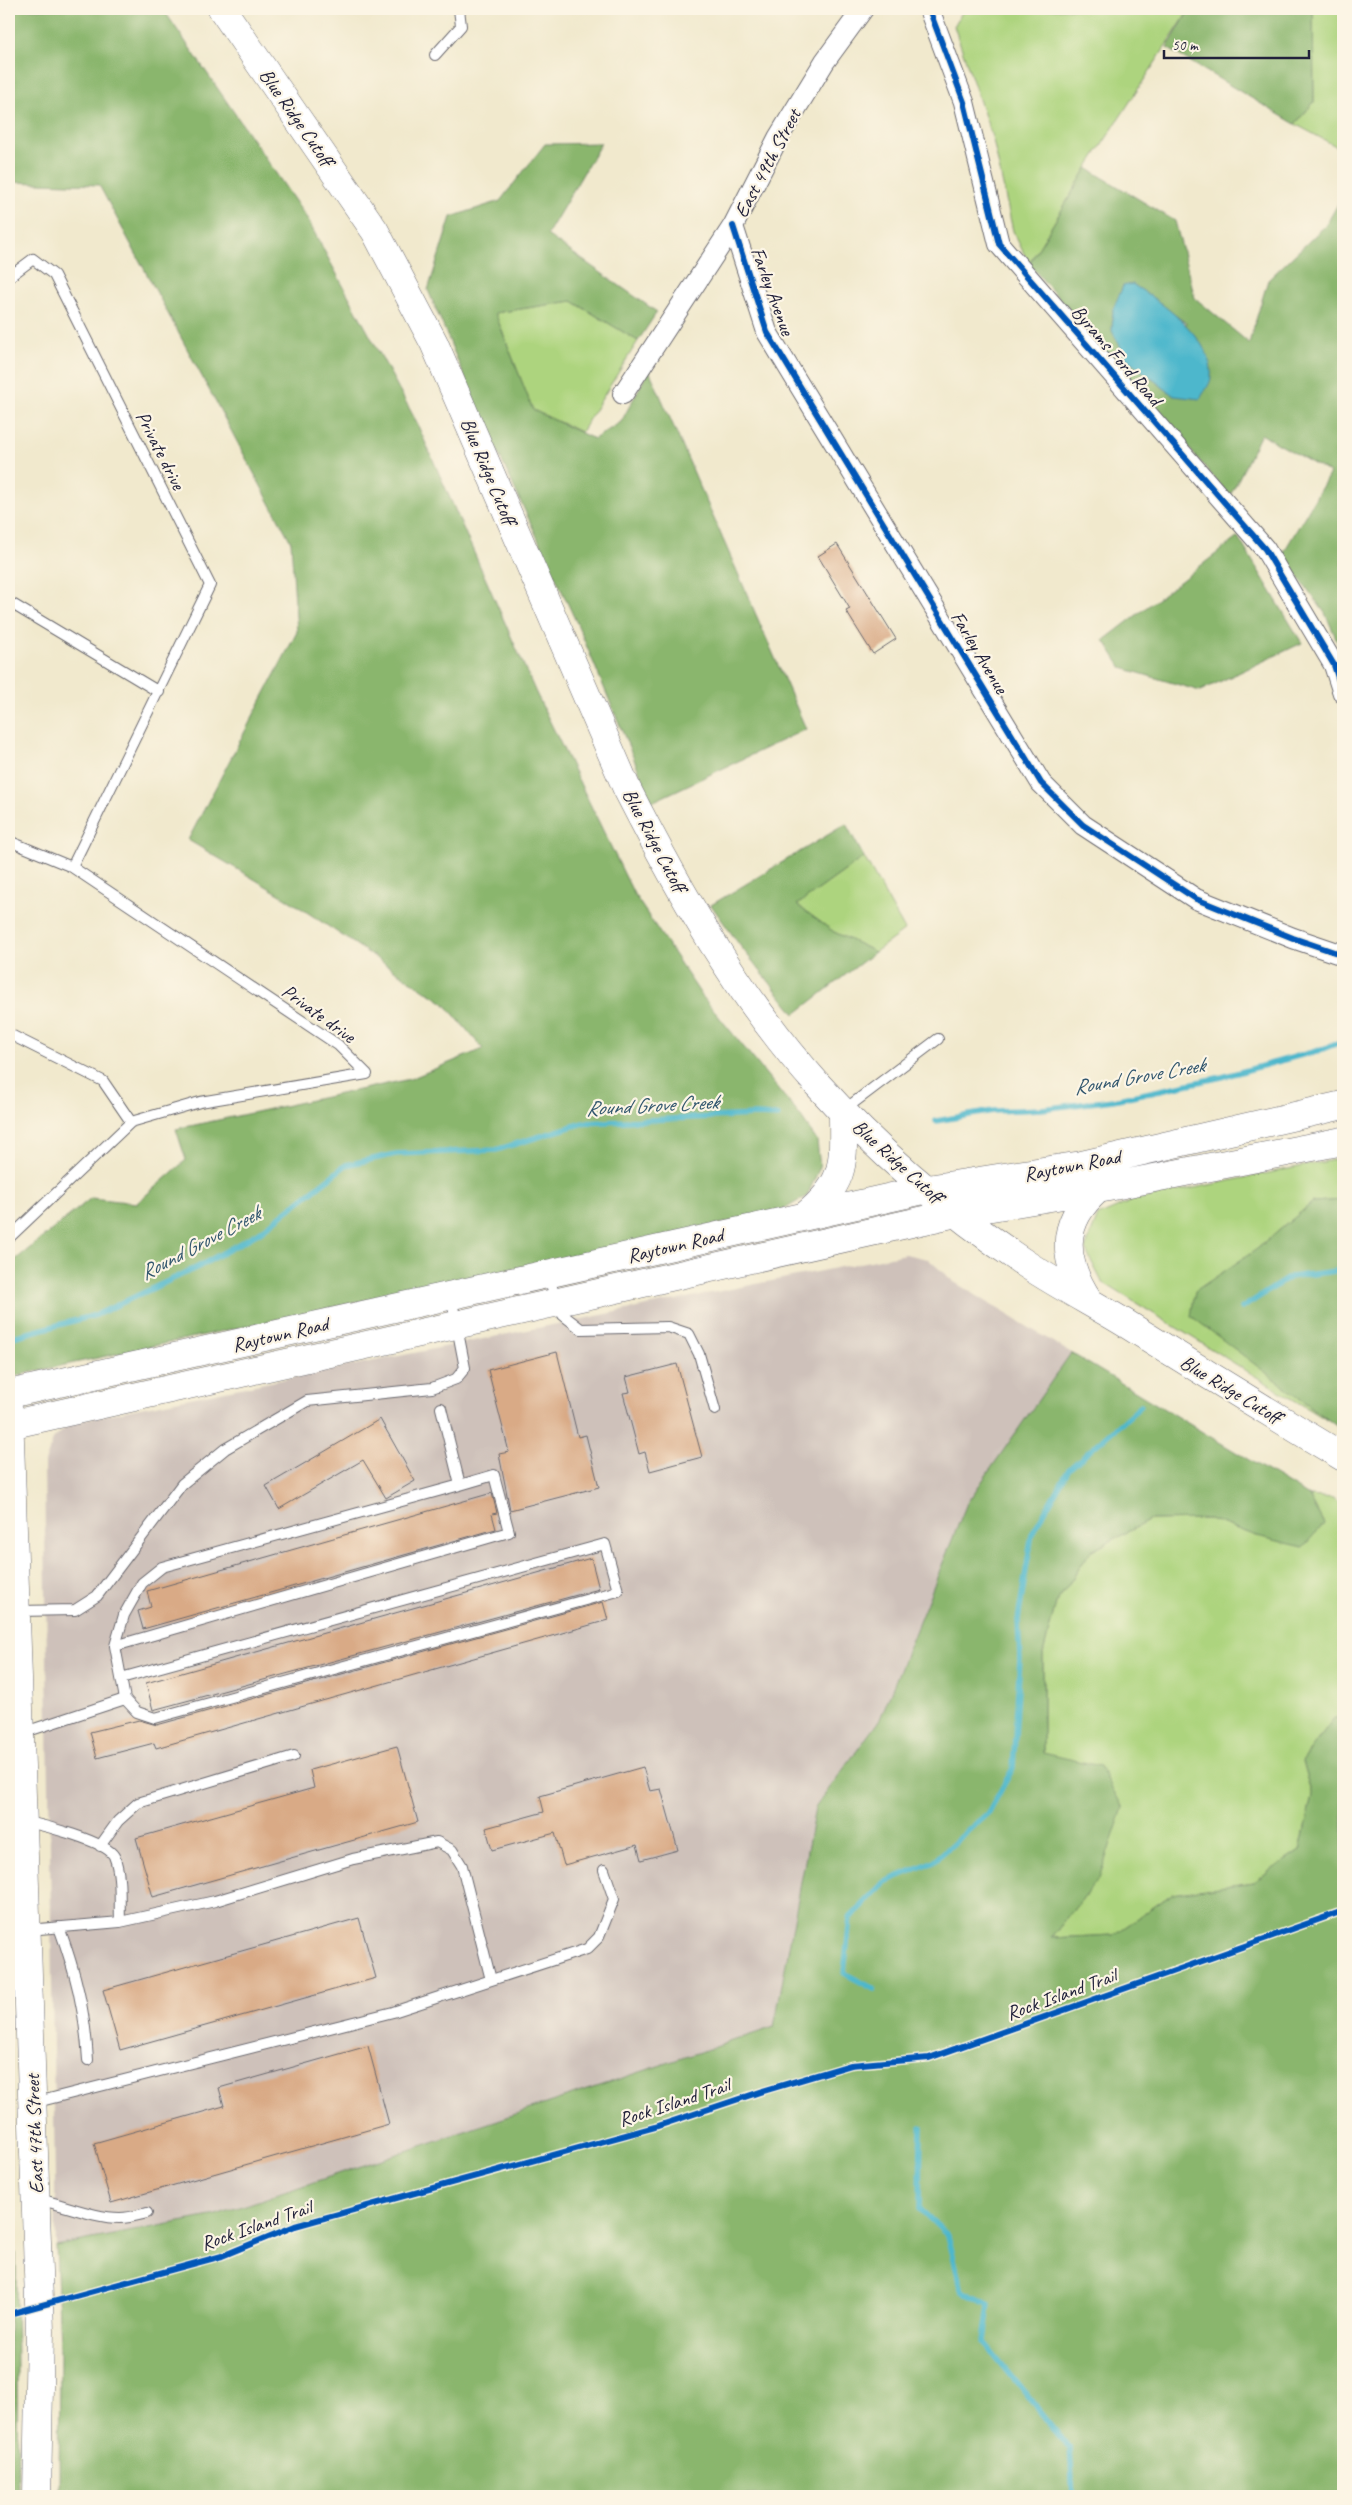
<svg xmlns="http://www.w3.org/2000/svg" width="1352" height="2505" font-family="Caveat,sans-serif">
	<rect width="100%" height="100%" fill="#fcf5e5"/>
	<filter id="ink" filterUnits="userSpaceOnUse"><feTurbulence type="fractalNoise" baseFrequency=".02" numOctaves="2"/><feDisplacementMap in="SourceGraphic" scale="10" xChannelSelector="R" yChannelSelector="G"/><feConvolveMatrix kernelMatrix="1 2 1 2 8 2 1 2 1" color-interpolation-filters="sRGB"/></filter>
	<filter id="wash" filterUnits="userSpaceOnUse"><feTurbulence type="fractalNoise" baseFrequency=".0096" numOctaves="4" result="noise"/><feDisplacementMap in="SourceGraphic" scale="20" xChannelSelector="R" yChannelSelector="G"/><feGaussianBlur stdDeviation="1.12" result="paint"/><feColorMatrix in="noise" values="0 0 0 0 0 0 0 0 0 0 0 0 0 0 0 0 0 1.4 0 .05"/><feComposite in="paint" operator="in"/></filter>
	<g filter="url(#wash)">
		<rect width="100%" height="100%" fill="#f1e9cd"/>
		<path fill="#cec1ba" d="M 905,1254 L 928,1259 L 954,1282 L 1071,1353 L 967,1503 L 880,1719 L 815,1808 L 775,2027 L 216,2215 L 56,2246 L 44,1465 L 53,1440 L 71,1422 Z
			M 9,2096 L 13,2228 L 9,2229 Z"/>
		<path fill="#add47e" stroke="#687b5c" d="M 964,9 L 1183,9 L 1188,12 L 1087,168 L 1029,264 L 1013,231 L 993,140 L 954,26 Z
			M 1313,9 L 1343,9 L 1343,150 L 1295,124 L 1314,102 Z
			M 572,301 L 638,341 L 581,432 L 533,410 L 495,313 Z
			M 864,857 L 905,930 L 875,952 L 834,932 L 797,905 Z
			M 1343,1158 L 1343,1200 L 1313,1202 L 1257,1249 L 1273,1377 L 1330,1422 L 1102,1282 L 1085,1249 L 1098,1216 L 1134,1200 Z
			M 1309,1496 L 1333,1498 L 1343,1505 L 1343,1718 L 1334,1718 L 1302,1761 L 1312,1796 L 1300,1851 L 1253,1882 L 1172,1894 L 1114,1935 L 1051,1938 L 1099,1878 L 1043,1753 L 1043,1653 L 1056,1603 L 1090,1552 L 1150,1520 L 1210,1519 L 1257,1536 L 1324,1524 Z"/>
		<path fill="#8ab66d" stroke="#566c54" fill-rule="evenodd" d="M 9,9 L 163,9 L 306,217 L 415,419 L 536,693 L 634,894 L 702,996 L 801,1117 L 817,1141 L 820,1167 L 807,1196 L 781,1211 L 9,1377 L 9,1265 L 91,1198 L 137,1203 L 186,1160 L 176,1129 L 410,1079 L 483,1049 L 444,1003 L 281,895 L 188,840 L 297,632 L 291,542 L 99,185 L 9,182 Z
			M 1190,9 L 1313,9 L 1314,102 L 1295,124 L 1167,48 Z
			M 601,143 L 547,235 L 657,312 L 638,341 L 572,301 L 495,313 L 533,410 L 594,439 L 621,422 L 649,370 L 806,729 L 652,802 L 579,628 L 478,409 L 428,290 L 451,217 L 500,201 L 545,144 Z
			M 1087,168 L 1175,221 L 1195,298 L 1249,343 L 1268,280 L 1326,225 L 1343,195 L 1343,654 L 1325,613 L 1282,555 L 1330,473 L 1261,434 L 1230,496 L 1029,264 ZM 1132,284 L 1186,323 L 1174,396 L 1127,359 Z
			M 1238,537 L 1302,643 L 1200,691 L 1122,668 L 1104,640 Z
			M 846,824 L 864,857 L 797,905 L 834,932 L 875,952 L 795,1014 L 741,947 L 711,905 Z
			M 1343,1200 L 1343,1431 L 1191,1316 L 1195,1291 L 1257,1249 L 1313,1202 Z
			M 1071,1353 L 1309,1496 L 1324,1524 L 1303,1547 L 1257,1536 L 1210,1519 L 1150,1520 L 1090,1552 L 1056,1603 L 1043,1653 L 1043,1753 L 1100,1766 L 1123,1808 L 1099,1878 L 1051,1938 L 1114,1935 L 1172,1894 L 1253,1882 L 1300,1851 L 1312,1796 L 1302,1761 L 1334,1718 L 1343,1718 L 1343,2496 L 59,2496 L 60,2347 L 56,2246 L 216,2215 L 774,2027 L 815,1808 L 880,1719 L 967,1503 Z
			M 16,2253 L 18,2496 L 9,2496 L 9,2256 Z"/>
		<path fill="#4eb7cc" stroke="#386c84" d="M 1132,284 C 1160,301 1216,340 1211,378 C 1210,385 1203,393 1200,399 L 1174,396 L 1127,359 L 1112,331 L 1113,309 L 1123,286 Z"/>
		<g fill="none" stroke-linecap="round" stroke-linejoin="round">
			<path stroke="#4eb7cc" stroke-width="5.5" d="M 936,1121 L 993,1111 L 1042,1109 L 1113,1100 L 1222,1077 L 1320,1050 L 1343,1041
				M 1242,1308 L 1290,1277 L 1336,1271 L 1343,1267
				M 9,1338 L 96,1315 L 198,1267 L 260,1232 L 346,1165 L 396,1154 L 496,1150 L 583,1123 L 756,1115 L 778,1116
				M 874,1989 L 844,1973 L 850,1918 L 885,1882 L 934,1861 L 989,1812 L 1013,1768 L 1020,1659 L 1018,1620 L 1032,1534 L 1069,1469 L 1141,1406
				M 921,2127 L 920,2209 L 948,2236 L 962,2291 L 989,2305 L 984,2342 L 1070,2449 L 1073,2496"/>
		</g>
		<g id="blocks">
			<path fill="#d9aa86" d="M 837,544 L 896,639 L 873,654 L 846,611 L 850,609 L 818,556 Z
				M 557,1352 L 578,1437 L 586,1435 L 599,1487 L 510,1510 L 499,1454 L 509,1452 L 488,1370 Z
				M 677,1364 L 702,1457 L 650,1471 L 645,1452 L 639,1454 L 623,1393 L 630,1392 L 626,1377 Z
				M 380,1419 L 415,1481 L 386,1498 L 363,1460 L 279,1509 L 266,1486 Z
				M 492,1493 L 497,1513 L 492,1514 L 496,1529 L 143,1629 L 138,1611 L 151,1607 L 147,1591 Z
				M 591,1558 L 599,1589 L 153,1710 L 146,1683 Z
				M 603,1602 L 608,1620 L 156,1748 L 154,1743 L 97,1758 L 90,1732 L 139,1720 L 157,1725 Z
				M 397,1746 L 418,1822 L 153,1897 L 136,1838 L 314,1788 L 310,1770 Z
				M 643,1767 L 650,1791 L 661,1789 L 678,1850 L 641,1860 L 637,1845 L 564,1865 L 555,1833 L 492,1850 L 486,1828 L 544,1812 L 540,1796 Z
				M 359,1918 L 376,1978 L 120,2050 L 103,1990 Z
				M 368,2046 L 389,2124 L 111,2203 L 94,2143 L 224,2106 L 219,2088 Z"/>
		</g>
	</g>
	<g filter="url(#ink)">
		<use href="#blocks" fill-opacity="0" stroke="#6a686e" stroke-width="1"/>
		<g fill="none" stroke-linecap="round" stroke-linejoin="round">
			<g stroke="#6a686e" stroke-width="12">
				<path id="service" d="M 435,55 L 461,26 L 459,9
					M 9,277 L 33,259 L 54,275 L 210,585 L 72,867
					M 9,602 L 159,692
					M 9,841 L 72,867 L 338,1045 L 367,1074
					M 9,1034 L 103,1081 L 131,1122
					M 844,1110 L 938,1039
					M 9,1238 L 131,1122 L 200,1102 L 367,1074
					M 547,1275 L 563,1315 L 581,1329 L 668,1327 L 689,1334 L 699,1354 L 715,1410
					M 18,1611 L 75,1610 L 97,1596 L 182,1484 L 225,1449 L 307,1401 L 432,1388 L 456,1379 L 465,1368 L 451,1296
					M 115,1646 L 509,1532 L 494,1475 L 460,1485
					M 121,1678 L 605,1544 L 618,1591 L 155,1718 L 137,1712 L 125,1699
					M 22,1733 L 125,1699 L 115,1646 L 124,1615 L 142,1583 L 162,1567 L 460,1485 L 441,1408
					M 24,1821 C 42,1825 106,1841 114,1856 C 122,1876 119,1901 120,1922
					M 100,1846 L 118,1821 L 138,1803 L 294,1756
					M 59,1927 C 76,1974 85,2010 88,2060
					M 28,1930 L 120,1922 L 215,1901 L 353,1859 L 437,1842 L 452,1850 L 462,1866 L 491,1980
					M 9,1978 L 28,1978
					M 33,2103 L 393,2012 L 587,1949 L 599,1937 L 614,1899 L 604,1870
					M 37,2199 C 63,2204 94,2218 120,2218 C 129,2218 139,2215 147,2213"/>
			</g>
			<g stroke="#6a686e" stroke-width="22">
				<path id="minor" d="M 929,9 L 964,102 L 999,244 L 1265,549 L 1334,665 L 1343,693
					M 733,226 L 767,332 L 1041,783 L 1083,825 L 1196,899 L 1293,938 L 1343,955
					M 623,394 L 733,226 L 778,138 L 825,61 L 863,9"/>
			</g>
			<g stroke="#6a686e" stroke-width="29">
				<path id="secondary" d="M 222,9 L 375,231 L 434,343 L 627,789 C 680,893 738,996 817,1084 C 878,1152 950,1213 1026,1264 C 1058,1285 1092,1303 1125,1323 C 1197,1368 1270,1413 1343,1457
					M 805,1216 C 848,1181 843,1162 843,1111
					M 1089,1301 C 1062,1260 1059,1223 1098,1189
					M 9,1394 L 928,1189 L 1082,1165 L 1343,1105
					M 9,1411 L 40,2331 L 37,2496
					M 9,1425 L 956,1213 L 1098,1189 L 1343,1141"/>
			</g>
			<use href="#service" stroke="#fff" stroke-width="10"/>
			<use href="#minor" stroke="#fff" stroke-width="20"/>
			<use href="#secondary" stroke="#fff" stroke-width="28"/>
			<g stroke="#fcf5e5" stroke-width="9">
				<path id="cycleway" d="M 929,9 L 964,102 L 999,244 L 1265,549 L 1334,665 L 1343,693
					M 733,226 L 767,332 L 1041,783 L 1083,825 L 1196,899 L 1293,938 L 1343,955
					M 9,2314 L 222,2256 L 295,2226 L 655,2127 L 763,2091 L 851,2065 L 929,2058 L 1343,1911"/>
			</g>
			<use href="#cycleway" stroke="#0057b8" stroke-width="6"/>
		</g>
	</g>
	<g text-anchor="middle" stroke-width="4.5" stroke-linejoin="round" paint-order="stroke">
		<g font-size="20" fill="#22223b" stroke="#fcf5e5">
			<text transform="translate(297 117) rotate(55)" y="7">Blue Ridge Cutoff</text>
			<text transform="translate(767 163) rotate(-62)" y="7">East 49th Street</text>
			<text transform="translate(773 291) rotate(70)" y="7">Farley Avenue</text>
			<text transform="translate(1117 355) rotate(49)" y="7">Byrams Ford Road</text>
			<text transform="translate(161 450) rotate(63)" y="7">Private drive</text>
			<text transform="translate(489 471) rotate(67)" y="7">Blue Ridge Cutoff</text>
			<text transform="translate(980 652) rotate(59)" y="7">Farley Avenue</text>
			<text transform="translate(655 840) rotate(62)" y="7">Blue Ridge Cutoff</text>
			<text transform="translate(319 1013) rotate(36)" y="7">Private drive</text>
			<text transform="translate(898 1161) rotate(42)" y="7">Blue Ridge Cutoff</text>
			<text transform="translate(1072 1165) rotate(-11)" y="7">Raytown Road</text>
			<text transform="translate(675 1245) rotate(-13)" y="7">Raytown Road</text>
			<text transform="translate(280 1334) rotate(-13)" y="7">Raytown Road</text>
			<text transform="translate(1231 1389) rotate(31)" y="7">Blue Ridge Cutoff</text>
			<text transform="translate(1061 1994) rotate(-20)" y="7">Rock Island Trail</text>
			<text transform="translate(674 2102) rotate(-18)" y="7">Rock Island Trail</text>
			<text transform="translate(34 2134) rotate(-92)" y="7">East 47th Street</text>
			<text transform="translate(256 2225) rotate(-19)" y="7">Rock Island Trail</text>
		</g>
		<g font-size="21" font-style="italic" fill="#31566e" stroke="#fcf5e5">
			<text transform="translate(1139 1076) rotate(-10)" y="7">Round Grove Creek</text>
			<text transform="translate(652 1105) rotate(-3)" y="7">Round Grove Creek</text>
			<text transform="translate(200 1243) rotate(-28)" y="7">Round Grove Creek</text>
		</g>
	</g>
	<rect width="1352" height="2505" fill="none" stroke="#fcf5e5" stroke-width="30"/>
	<path d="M1164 50v8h145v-8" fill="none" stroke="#22223b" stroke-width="2.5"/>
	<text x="1172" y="50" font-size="15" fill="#22223b" stroke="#fcf5e5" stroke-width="4" paint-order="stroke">50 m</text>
</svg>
